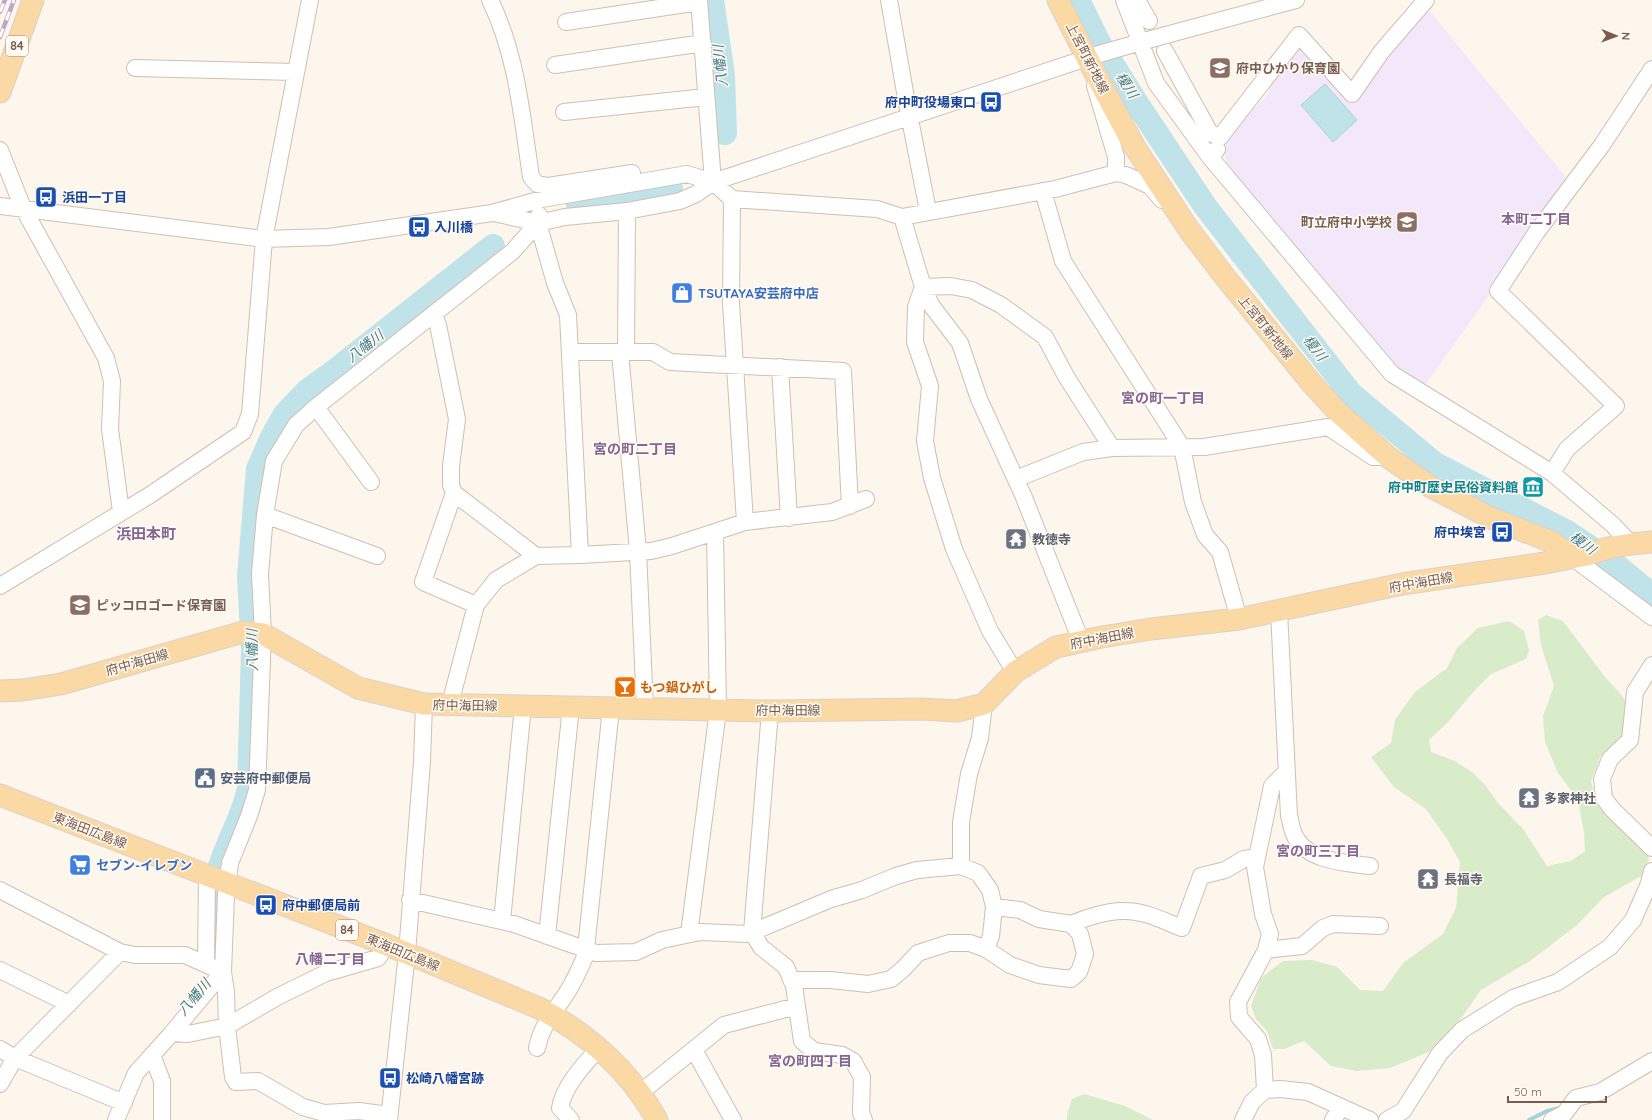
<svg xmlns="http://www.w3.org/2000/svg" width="1652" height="1120" font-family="Quicksand,'Noto Sans JP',sans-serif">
	<rect width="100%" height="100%" fill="#fdf6ec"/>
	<path fill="#f3e8fa" d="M 1427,8 L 1570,182 L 1423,388 L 1390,366 L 1226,163 L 1223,142 L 1248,107 L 1256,107 L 1270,91 L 1264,84 L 1298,46 L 1304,45 L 1354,103 L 1388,54 Z"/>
	<path fill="#d8ecc9" d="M 1546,615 L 1563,621 L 1605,677 L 1624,698 L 1629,717 L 1625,737 L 1600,757 L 1591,781 L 1596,802 L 1610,812 L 1645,847 L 1649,859 L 1643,875 L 1604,897 L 1577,925 L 1530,961 L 1481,990 L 1455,1027 L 1429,1052 L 1390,1068 L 1357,1071 L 1331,1066 L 1304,1041 L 1284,1049 L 1273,1049 L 1267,1031 L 1256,1019 L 1251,1006 L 1261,978 L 1283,961 L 1312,960 L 1337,967 L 1360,990 L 1383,991 L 1403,963 L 1443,934 L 1456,908 L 1460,862 L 1447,839 L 1426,809 L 1394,787 L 1371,757 L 1391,743 L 1395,720 L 1415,692 L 1447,668 L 1457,648 L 1478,628 L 1509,621 L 1524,631 L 1529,650 L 1526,659 L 1491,674 L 1474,691 L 1448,722 L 1429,740 L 1431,752 L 1455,761 L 1473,773 L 1485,785 L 1498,803 L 1523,829 L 1547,866 L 1571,861 L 1585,851 L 1584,833 L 1578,800 L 1558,773 L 1545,742 L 1543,716 L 1554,686 L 1541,645 L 1538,620 Z
		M 1084,1094 L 1125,1106 L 1153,1120 L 1067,1120 L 1067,1114 L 1072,1099 Z"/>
	<path fill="#bfe3e8" stroke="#a5d3da" d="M 1325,84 L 1357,120 L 1333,142 L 1301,105 Z"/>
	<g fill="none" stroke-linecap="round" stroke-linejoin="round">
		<path stroke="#a5d3da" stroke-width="4" d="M 1529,1120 L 1547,1111 L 1560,1108"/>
		<path stroke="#bfe3e8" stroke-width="24" d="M 712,0 L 723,75 L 725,133
			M 1078,0 L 1098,41 L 1138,105 L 1205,206 L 1351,394 L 1435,464 L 1567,532 L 1612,562 L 1652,595
			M 578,205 L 653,195 L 671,189
			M 214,952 L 218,873 C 226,843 243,818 249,788 L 253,650 L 249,576 L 258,469 L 272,437 L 285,414 L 307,391 L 336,370 L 493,246"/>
		<g stroke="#d1beb0" stroke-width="18">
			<path id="minor" d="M 490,0 C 517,55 522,117 531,177 L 537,184 L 548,186 L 632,173
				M 699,0 L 713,182
				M 889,0 L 907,104 L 928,211
				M 1124,0 L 1156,83 L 1209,156 L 1216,151 L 1217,149
				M 1137,0 L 1149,21
				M 566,22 L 699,2
				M 1166,35 L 1296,0
				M 1165,51 L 1210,133 L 1220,137 L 1299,35 L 1352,94 L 1382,51 L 1426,0
				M 555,65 L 703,43
				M 135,68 L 296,72
				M 1095,86 L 1116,157 L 1116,173
				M 564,112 L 706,97
				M 0,150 L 23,208 L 106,358 L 112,381 L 110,429 L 121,512
				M 1209,156 L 1392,374 L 1552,473 L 1613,525 L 1631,544
				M 1043,191 L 1063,261 L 1182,447 L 1193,502 L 1205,535 L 1220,552 L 1239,619
				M 732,199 L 731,303 L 745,522
				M 0,206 L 264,239 L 329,237 L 492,213 L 542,199 L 687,174 L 713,182 L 732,199 L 877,209 L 902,217 L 923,287 L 931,305 L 960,343 L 979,399 L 1023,495 L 1081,641
				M 494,213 L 538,223 L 565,217 L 627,211 L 680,201 L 696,194 L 713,182 L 1099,54 L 1148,40
				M 539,215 L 538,223 L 555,283 L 568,315 L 580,555
				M 902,217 L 1055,189 L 1116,173 L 1126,175 L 1150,186 L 1162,200
				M 923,287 L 916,307 L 915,342 L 930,386 L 925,441 L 932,478 L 954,549 L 990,631 L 1015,672
				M 923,287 L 951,286 L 972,290 L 1001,305 L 1045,337 L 1067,378 L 1112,448
				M 434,315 L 438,325 L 457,419 L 451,466 L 451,485 L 454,493 L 536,556
				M 571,352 L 653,352 L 670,362 L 843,371 L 850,506
				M 620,352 L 638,551 L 645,709
				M 626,352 L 627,211
				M 780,367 L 789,518
				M 316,407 L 371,482
				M 1552,473 L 1567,449 L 1616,406 L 1498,291 L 1536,233 L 1602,145 L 1652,69
				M 1016,479 L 1083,452 L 1112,448 L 1204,447 L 1328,427 L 1373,457 L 1388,457
				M 454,493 L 423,582 L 476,605
				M 265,515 L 377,556
				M 1572,557 L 1652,617
				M 0,586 L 150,495 L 243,432 L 250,414 L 264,239 L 310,0
				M 1279,611 L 1289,816 C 1291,821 1291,828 1294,834 C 1305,861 1345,863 1370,866
				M 1652,665 L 1635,692 L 1630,740 L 1610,759 L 1602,779 L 1604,798 L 1612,809 L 1652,848
				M 450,704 L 476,605 L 496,580 L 536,556 L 580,555 L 651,551 L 672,546 L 745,522 L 832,512 L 866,499
				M 770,711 L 752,932 L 761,947 L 786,967 L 794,986 L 802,1041 L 814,1051 L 842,1055 L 853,1061 L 862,1077 L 861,1113 L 864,1120
				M 961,866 L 961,822 L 969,774 L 980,738 L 984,704
				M 0,890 L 120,952 L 135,955 L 185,955 L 223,972 L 226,992 L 227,1026 L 233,1077 L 236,1082 L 258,1081 L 303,1107 L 324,1113 L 359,1111 L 389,1115
				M 410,900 L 514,924 L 596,953 L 636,952 L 662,940 L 700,932 L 748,934 L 831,899 L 862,890 L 896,876 L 917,870 L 961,866 L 978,873 L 990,890 L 994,907 L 991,936 L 986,949
				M 502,921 L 523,706
				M 1071,924 C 1085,918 1109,910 1125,911 C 1145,911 1164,921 1182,928 L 1201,876 L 1225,870 L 1244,859 L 1257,857
				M 689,934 L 718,710 L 715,532
				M 547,936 L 571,707
				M 586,949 L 611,708
				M 1266,950 L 1302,946 L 1323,928 L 1333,924 L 1380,926
				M 206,964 L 207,876
				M 0,970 L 69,1004
				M 791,980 L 830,980 L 868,984 L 891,979 L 903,969 L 918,953 L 949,943 L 970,943 L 986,949 L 1010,965 L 1039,975 L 1071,979 L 1079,972 L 1085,954 L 1080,934 L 1071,924 L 1039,919 L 1020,910 L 994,907
				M 172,1033 L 188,1034 L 227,1026 L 279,996 L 326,973 L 378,958 L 387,945
				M 537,1048 C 542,1021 560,1007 572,984 C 578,973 583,961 588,950
				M 0,1049 L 15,1058 L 124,1103
				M 694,1050 L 733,1120
				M 152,1055 L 162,1081 L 162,1120
				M 0,1084 L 15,1058 L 120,952
				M 1265,1090 L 1263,1055 L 1258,1039 L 1239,1017 L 1238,1002 L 1266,950 L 1270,934 L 1263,914 L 1255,867 L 1272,786 L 1287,771
				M 640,1093 L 724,1025 L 797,1006
				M 116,1120 L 136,1073 L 172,1033 L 223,972 L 226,895 L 230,863 L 249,816 L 257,790 L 263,634 L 260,574 L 265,515 L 274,461 L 296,425 L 316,407 L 512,252 L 538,223
				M 389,1120 L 407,953 L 422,762 L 424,704
				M 571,1120 L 560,1108 C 564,1085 584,1065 599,1048
				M 1243,1120 L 1252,1102 L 1265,1090 L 1280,1089 L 1308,1092 L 1370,1120
				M 1333,1120 L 1341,1107
				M 1387,1120 L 1403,1111 L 1440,1053 L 1462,1030 L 1513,998 L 1558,982 L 1610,947 L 1633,920 L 1648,886 L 1652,871
				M 1552,1120 L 1564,1114 L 1576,1098 L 1600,1092 L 1652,1061"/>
		</g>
		<g stroke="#dad1cd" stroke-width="23">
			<path id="major" d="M 1058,0 L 1087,58 L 1134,146 L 1189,230 L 1225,277 L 1313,385 L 1339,413 L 1388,457 L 1431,487 L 1491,518 L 1552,542 L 1572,557
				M 0,92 L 33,0
				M 0,691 L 23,690 L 61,684 L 243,632 L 263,634 L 358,688 L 424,704 L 770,711 L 922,709 L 957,711 L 984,704 L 1015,672 L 1056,647 L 1102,637 L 1151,629 L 1239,619 L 1402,584 L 1545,563 L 1587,555 L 1608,548 L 1631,544 L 1652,542
				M 0,795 L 387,945 L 539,1008 C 588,1034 630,1071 657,1120"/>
		</g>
		<use href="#minor" stroke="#fff" stroke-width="16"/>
		<use href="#major" stroke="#fbd9a5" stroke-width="21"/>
		<g stroke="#b9a8c9" stroke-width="4.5">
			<path id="rail" d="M 0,12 L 5,0
				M 0,37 L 14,0"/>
		</g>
		<use href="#rail" stroke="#fffaf3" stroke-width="3" stroke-dasharray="9" stroke-linecap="butt"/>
		<g stroke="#d1beb0" stroke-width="18" stroke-linecap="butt">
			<path id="minor-bridge" d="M 1148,40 L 1166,35"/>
		</g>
		<use href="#minor-bridge" stroke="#fff" stroke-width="16"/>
	</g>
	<defs>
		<g id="school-square" transform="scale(1.15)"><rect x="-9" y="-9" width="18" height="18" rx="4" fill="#8d6e63" stroke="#fffaf3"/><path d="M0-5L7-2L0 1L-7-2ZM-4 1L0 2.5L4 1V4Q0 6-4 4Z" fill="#fff"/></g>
		<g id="bus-square" transform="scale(1.15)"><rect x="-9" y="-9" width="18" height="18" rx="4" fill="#1a4fb4" stroke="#fffaf3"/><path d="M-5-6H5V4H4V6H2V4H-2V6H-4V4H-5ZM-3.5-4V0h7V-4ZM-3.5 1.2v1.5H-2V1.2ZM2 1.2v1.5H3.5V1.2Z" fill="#fff"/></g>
		<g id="shop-square" transform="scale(1.15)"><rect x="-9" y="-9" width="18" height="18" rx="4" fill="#3f7fe0" stroke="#fffaf3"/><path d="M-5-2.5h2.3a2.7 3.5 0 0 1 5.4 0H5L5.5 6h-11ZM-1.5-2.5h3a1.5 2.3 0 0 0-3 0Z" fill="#fff"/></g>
		<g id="museum-square" transform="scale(1.15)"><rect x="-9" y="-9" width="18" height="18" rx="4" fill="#0f9aa8" stroke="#fffaf3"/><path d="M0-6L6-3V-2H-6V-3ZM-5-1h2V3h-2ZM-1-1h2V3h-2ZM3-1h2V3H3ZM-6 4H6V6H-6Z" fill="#fff"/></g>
		<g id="temple-square" transform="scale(1.15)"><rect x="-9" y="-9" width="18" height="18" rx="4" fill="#6b7280" stroke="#fffaf3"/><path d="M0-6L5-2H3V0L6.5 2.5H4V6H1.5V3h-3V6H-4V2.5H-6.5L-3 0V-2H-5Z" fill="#fff"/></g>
		<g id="bar-square" transform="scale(1.15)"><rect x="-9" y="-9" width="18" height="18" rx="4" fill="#e8710a" stroke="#fffaf3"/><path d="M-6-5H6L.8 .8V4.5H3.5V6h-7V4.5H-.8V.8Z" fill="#fff"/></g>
		<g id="civic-square" transform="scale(1.15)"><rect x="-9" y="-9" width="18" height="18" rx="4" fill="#5c6f8a" stroke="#fffaf3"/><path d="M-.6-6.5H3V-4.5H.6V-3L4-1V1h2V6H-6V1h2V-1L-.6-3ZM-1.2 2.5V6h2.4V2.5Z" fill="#fff"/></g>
		<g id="supermarket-square" transform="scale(1.15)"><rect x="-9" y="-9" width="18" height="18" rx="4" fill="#3f7fe0" stroke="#fffaf3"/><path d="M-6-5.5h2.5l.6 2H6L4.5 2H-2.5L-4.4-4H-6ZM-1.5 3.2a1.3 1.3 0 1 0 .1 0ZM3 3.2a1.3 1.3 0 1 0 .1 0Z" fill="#fff"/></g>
	</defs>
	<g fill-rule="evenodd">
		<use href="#school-square" x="1220" y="68"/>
		<use href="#bus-square" x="991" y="102"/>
		<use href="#bus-square" x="46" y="197"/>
		<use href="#school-square" x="1407" y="222"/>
		<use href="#bus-square" x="419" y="227"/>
		<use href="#shop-square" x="682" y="293"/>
		<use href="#museum-square" x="1533" y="487"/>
		<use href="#bus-square" x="1502" y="532"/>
		<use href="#temple-square" x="1016" y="539"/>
		<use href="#school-square" x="80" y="605"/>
		<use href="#bar-square" x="625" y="687"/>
		<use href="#civic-square" x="205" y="778"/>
		<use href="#temple-square" x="1529" y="798"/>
		<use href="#supermarket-square" x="80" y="865"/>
		<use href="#temple-square" x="1428" y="879"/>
		<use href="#bus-square" x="266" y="905"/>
		<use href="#bus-square" x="390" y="1078"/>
	</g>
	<g text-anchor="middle" stroke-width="3" stroke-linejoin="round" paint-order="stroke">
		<g fill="#fffaf3" stroke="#a28b7f" stroke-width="1">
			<rect x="6" y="36" width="22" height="20" rx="3"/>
			<rect x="336" y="920" width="22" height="20" rx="3"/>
		</g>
		<g font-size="12" font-weight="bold" fill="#7a5c4d">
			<text x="17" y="50">84</text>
			<text x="347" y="934">84</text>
		</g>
		<g font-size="13" fill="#7a5c4d" stroke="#fffaf3">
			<text transform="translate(1088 58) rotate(63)" y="5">上宮町新地線</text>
			<text transform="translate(1266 327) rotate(51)" y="5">上宮町新地線</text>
			<text transform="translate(1421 582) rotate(-10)" y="5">府中海田線</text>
			<text transform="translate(1102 638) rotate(-11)" y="5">府中海田線</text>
			<text transform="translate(137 662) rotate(-16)" y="5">府中海田線</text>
			<text transform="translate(465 705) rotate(1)" y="5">府中海田線</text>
			<text x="788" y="715">府中海田線</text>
			<text transform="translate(90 830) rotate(21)" y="5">東海田広島線</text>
			<text transform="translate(403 952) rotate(22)" y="5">東海田広島線</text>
		</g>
		<g font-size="13" font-weight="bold" fill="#785e54" stroke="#fffaf3" text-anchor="start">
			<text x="1236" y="73">府中ひかり保育園</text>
			<text x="1392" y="227" text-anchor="end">町立府中小学校</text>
			<text x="96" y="610">ピッコロゴード保育園</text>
		</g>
		<g font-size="13" font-weight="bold" fill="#164399" stroke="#fffaf3" text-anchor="start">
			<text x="976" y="107" text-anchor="end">府中町役場東口</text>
			<text x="62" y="202">浜田一丁目</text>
			<text x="434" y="232">入川橋</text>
			<text x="1486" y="537" text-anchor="end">府中埃宮</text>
			<text x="282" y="910">府中郵便局前</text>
			<text x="406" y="1083">松崎八幡宮跡</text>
		</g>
		<g font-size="13" font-weight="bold" fill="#366cbe" stroke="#fffaf3" text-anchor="start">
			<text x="698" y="298">TSUTAYA安芸府中店</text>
			<text x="96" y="870">セブン-イレブン</text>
		</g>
		<g font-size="13" font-weight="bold" fill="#0d838f" stroke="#fffaf3" text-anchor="end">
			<text x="1518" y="492">府中町歴史民俗資料館</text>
		</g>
		<g font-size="13" font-weight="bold" fill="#5b616d" stroke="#fffaf3" text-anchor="start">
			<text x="1032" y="544">教徳寺</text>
			<text x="1544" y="803">多家神社</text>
			<text x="1444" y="884">長福寺</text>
		</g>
		<g font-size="13" font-weight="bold" fill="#c56008" stroke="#fffaf3" text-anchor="start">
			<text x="640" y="692">もつ鍋ひがし</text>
		</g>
		<g font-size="13" font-weight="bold" fill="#4e5e75" stroke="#fffaf3" text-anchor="start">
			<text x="220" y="783">安芸府中郵便局</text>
		</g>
		<g font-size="14" font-style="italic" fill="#437c86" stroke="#fffaf3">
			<text transform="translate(720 66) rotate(-96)" y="5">八幡川</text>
			<text transform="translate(1127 85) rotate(57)" y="5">榎川</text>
			<text transform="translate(365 346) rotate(-38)" y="5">八幡川</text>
			<text transform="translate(1315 348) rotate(52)" y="5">榎川</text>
			<text transform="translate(1583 543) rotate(36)" y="5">榎川</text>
			<text transform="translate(252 650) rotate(-91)" y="5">八幡川</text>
			<text transform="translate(194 997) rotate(-49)" y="5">八幡川</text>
		</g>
		<g font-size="14" font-weight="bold" fill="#846695" stroke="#fffaf3">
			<text x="1536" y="224">本町二丁目</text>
			<text x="1163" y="403">宮の町一丁目</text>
			<text x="635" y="454">宮の町二丁目</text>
			<text x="1318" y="856">宮の町三丁目</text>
			<text x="330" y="964">八幡二丁目</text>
			<text x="810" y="1066">宮の町四丁目</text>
		</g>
		<g font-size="15" font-weight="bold" fill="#846695" stroke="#fffaf3">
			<text x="146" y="539">浜田本町</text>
		</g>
	</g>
	<g transform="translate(1616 36) rotate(91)" stroke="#fffaf3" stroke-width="3" paint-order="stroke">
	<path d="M0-3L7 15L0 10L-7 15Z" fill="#7a5c4d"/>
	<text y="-6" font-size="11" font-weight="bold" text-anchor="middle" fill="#7a5c4d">N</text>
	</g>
	<path d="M1508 1096v6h98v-6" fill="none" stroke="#7a5c4d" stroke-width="2"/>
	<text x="1514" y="1096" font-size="12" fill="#7a5c4d" stroke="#fffaf3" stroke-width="3" paint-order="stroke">50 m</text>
</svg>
